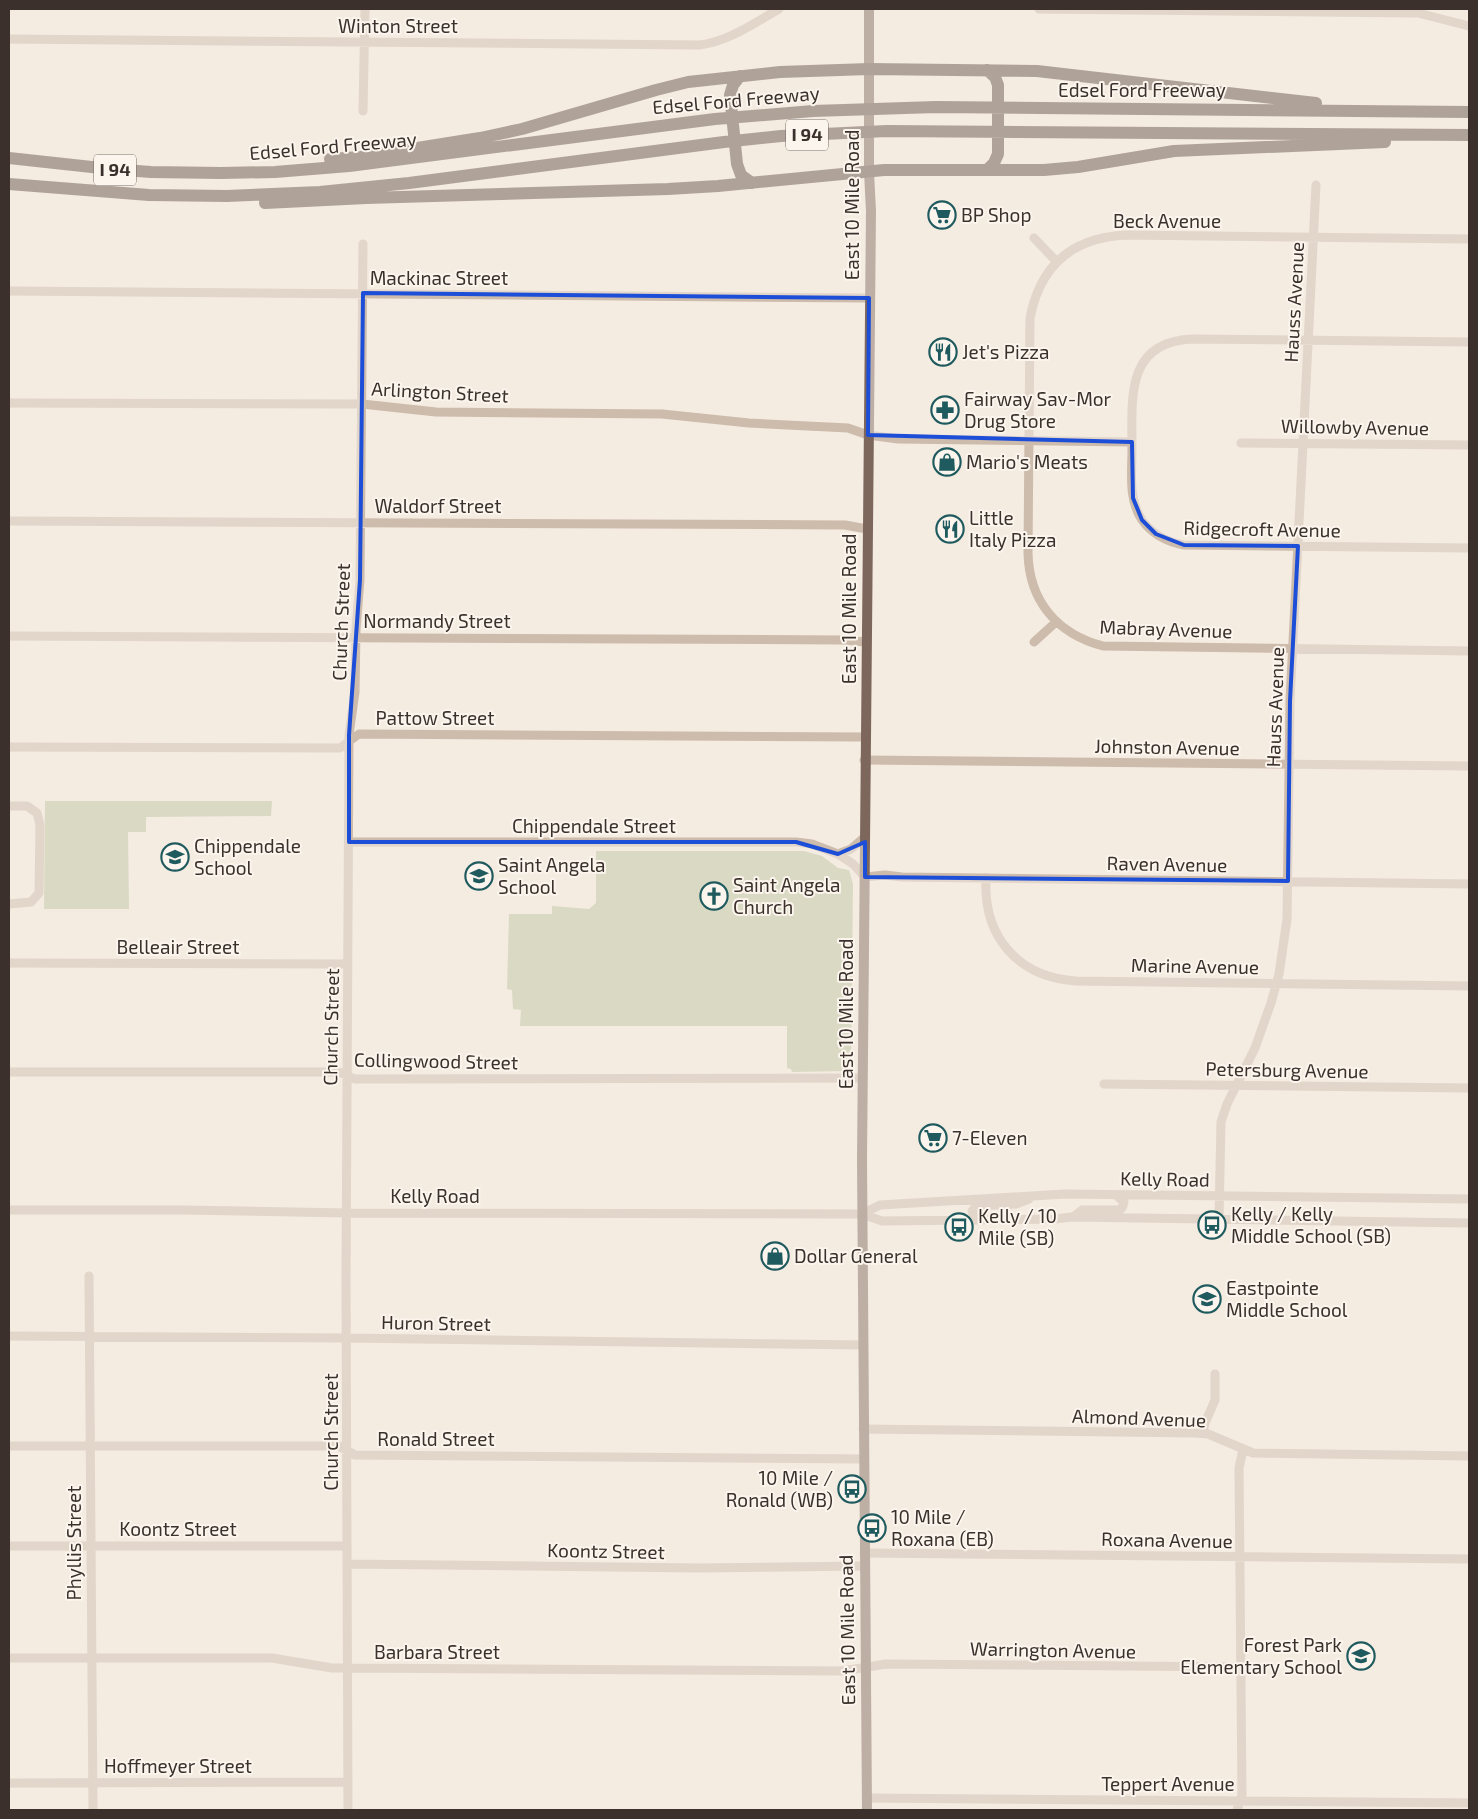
<svg xmlns="http://www.w3.org/2000/svg" width="1478" height="1819" font-family="'Exo 2',sans-serif">
	<rect width="100%" height="100%" fill="#f4ebe1"/>
	<path fill="#b8c4a0" d="M 45,801 L 272,801 L 271,816 L 146,817 L 146,832 L 128,832 L 129,909 L 44,909 Z
		M 596,851 L 804,851 L 822,856 L 838,868 L 849,870 L 853,884 L 851,1064 L 844,1071 L 792,1072 L 791,1069 L 787,1068 L 787,1026 L 520,1026 L 521,1010 L 513,1009 L 512,990 L 507,989 L 509,914 L 552,914 L 552,906 L 589,909 L 596,903 Z"/>
	<g fill="none" stroke-linecap="round" stroke-linejoin="round">
		<path stroke="#cdbbac" stroke-width="9" d="M 1039,9 L 1418,13 L 1469,26
			M 9,39 L 699,45 C 728,42 754,23 779,9
			M 363,111 L 365,9
			M 1034,238 L 1056,261
			M 1469,239 L 1125,235 C 1071,238 1040,266 1030,318 L 1028,553 C 1029,601 1057,634 1103,646 L 1469,651
			M 9,291 L 869,298
			M 1469,342 L 1193,339 C 1125,341 1132,399 1132,449 C 1132,473 1128,499 1142,520 C 1152,534 1167,542 1184,545 L 1469,548
			M 9,403 L 362,404 L 436,412 L 662,414 L 749,423 L 848,428 L 868,435 L 898,439 L 1132,442
			M 1241,443 L 1469,445
			M 9,521 L 845,525 L 867,529
			M 9,636 L 844,640 L 865,642
			M 1034,642 L 1056,622
			M 9,747 L 340,748 L 359,734 L 865,737
			M 864,760 L 1469,766
			M 9,806 L 27,806 L 37,813 L 40,825 L 39,893 L 31,902 L 9,904
			M 865,837 L 851,849 L 838,854 L 853,864 L 865,877 L 885,875 L 902,877 L 1469,884
			M 349,842 L 796,842 L 812,844 L 838,854
			M 986,878 C 983,936 1017,977 1076,981 L 1469,986
			M 9,963 L 348,964
			M 9,1072 L 339,1072 L 355,1079 L 863,1078
			M 1104,1084 L 1469,1088
			M 9,1210 L 182,1210 L 346,1213 L 862,1214 L 882,1221 L 1054,1219 L 1072,1217 L 1469,1223
			M 862,1214 L 880,1205 L 1065,1194 L 1469,1199
			M 1073,1217 L 1082,1210 L 1120,1210 L 1123,1206 L 1124,1202 L 1116,1195
			M 1219,1219 L 1221,1122 L 1227,1104 L 1255,1048 L 1271,1003 L 1279,974 L 1287,919 L 1290,701 L 1316,185
			M 975,1220 L 972,1211 L 976,1206 L 1016,1204 L 1029,1199
			M 89,1276 L 93,1810
			M 9,1336 L 347,1338 L 863,1345
			M 863,1429 L 1196,1433 L 1208,1434 L 1253,1453 L 1469,1456
			M 1203,1433 L 1205,1423 L 1215,1400 L 1215,1374
			M 9,1446 L 339,1446 L 355,1455 L 864,1459
			M 9,1546 L 347,1546
			M 864,1553 L 1469,1559
			M 347,1564 L 699,1568 L 864,1566
			M 9,1658 L 272,1658 L 332,1668 L 347,1668 L 843,1671 L 886,1664 L 1240,1667
			M 9,1783 L 348,1782
			M 867,1798 L 1469,1803
			M 348,1810 L 346,1280 L 349,735 L 355,692 L 356,629 L 360,580 L 363,244
			M 1237,1810 L 1242,1795 L 1239,1468 L 1243,1450"/>
		<path stroke="#7d675c" stroke-width="10" d="M 867,1810 L 862,1159 L 871,211 L 869,172 L 869,9"/>
		<path stroke="#5c4a42" stroke-width="12" d="M 987,70 L 995,77 L 998,85 L 998,154 L 994,163 L 987,170
			M 740,76 L 733,85 L 730,95 L 737,164 L 741,175 L 752,183
			M 9,158 L 110,169 L 151,172 L 221,173 L 275,172 L 349,166 L 715,119 L 813,111 L 936,107 L 1469,112
			M 330,159 L 361,157 L 480,138 L 522,129 L 656,90 L 688,82 L 780,72 L 869,69 L 1037,71 L 1316,103
			M 9,184 L 149,195 L 227,196 L 320,192 L 409,183 L 724,142 L 781,136 L 887,131 L 1469,135
			M 265,203 L 366,198 L 668,189 L 718,186 L 884,170 L 1044,170 L 1078,167 L 1174,151 L 1385,142"/>
	</g>
	<path d="M0 0H1478V1819H0ZM 363,293 L 869,298 L 868,435 L 1132,442 L 1133,498 L 1142,520 L 1156,534 L 1184,545 L 1298,546 L 1290,701 L 1288,881 L 865,877 L 865,842 L 838,854 L 796,842 L 349,842 L 349,735 L 360,580 Z" fill="#f4ebe1" fill-opacity=".55" fill-rule="evenodd"/>
	<path fill="none" stroke="#1d4ed8" stroke-width="4" stroke-linejoin="round" d="M 363,293 L 869,298 L 868,435 L 1132,442 L 1133,498 L 1142,520 L 1156,534 L 1184,545 L 1298,546 L 1290,701 L 1288,881 L 865,877 L 865,842 L 838,854 L 796,842 L 349,842 L 349,735 L 360,580 Z"/>
	<defs>
		<g id="supermarket-ring" transform="scale(1.4375)"><circle r="9.5" fill="#fbf5ee" stroke="#1f5a5e" stroke-width="1.5"/><path d="M-6-5.5h2.5l.6 2H6L4.5 2H-2.5L-4.4-4H-6ZM-1.5 3.2a1.3 1.3 0 1 0 .1 0ZM3 3.2a1.3 1.3 0 1 0 .1 0Z" fill="#1f5a5e"/></g>
		<g id="restaurant-ring" transform="scale(1.4375)"><circle r="9.5" fill="#fbf5ee" stroke="#1f5a5e" stroke-width="1.5"/><path d="M-5-6h1v4h1v-4h1v4h1v-4h1v5L-1.5 .5V6h-2V.5L-5-1ZM5-6V6H3V1.5H1.5Q1.5-4 5-6Z" fill="#1f5a5e"/></g>
		<g id="pharmacy-ring" transform="scale(1.4375)"><circle r="9.5" fill="#fbf5ee" stroke="#1f5a5e" stroke-width="1.5"/><path d="M-2-6h4v4h4v4h-4v4h-4v-4h-4v-4h4Z" fill="#1f5a5e"/></g>
		<g id="shop-ring" transform="scale(1.4375)"><circle r="9.5" fill="#fbf5ee" stroke="#1f5a5e" stroke-width="1.5"/><path d="M-5-2.5h2.3a2.7 3.5 0 0 1 5.4 0H5L5.5 6h-11ZM-1.5-2.5h3a1.5 2.3 0 0 0-3 0Z" fill="#1f5a5e"/></g>
		<g id="school-ring" transform="scale(1.4375)"><circle r="9.5" fill="#fbf5ee" stroke="#1f5a5e" stroke-width="1.5"/><path d="M0-5L7-2L0 1L-7-2ZM-4 1L0 2.5L4 1V4Q0 6-4 4Z" fill="#1f5a5e"/></g>
		<g id="church-ring" transform="scale(1.4375)"><circle r="9.5" fill="#fbf5ee" stroke="#1f5a5e" stroke-width="1.5"/><path d="M-1.2-6h2.4v3.5h3.3v2.4h-3.3V6h-2.4V-.1h-3.3v-2.4h3.3Z" fill="#1f5a5e"/></g>
		<g id="bus-ring" transform="scale(1.4375)"><circle r="9.5" fill="#fbf5ee" stroke="#1f5a5e" stroke-width="1.5"/><path d="M-5-6H5V4H4V6H2V4H-2V6H-4V4H-5ZM-3.5-4V0h7V-4ZM-3.5 1.2v1.5H-2V1.2ZM2 1.2v1.5H3.5V1.2Z" fill="#1f5a5e"/></g>
	</defs>
	<g fill-rule="evenodd">
		<use href="#supermarket-ring" x="942" y="215"/>
		<use href="#restaurant-ring" x="943" y="352"/>
		<use href="#pharmacy-ring" x="945" y="410"/>
		<use href="#shop-ring" x="947" y="462"/>
		<use href="#restaurant-ring" x="950" y="529"/>
		<use href="#school-ring" x="175" y="857"/>
		<use href="#school-ring" x="479" y="876"/>
		<use href="#church-ring" x="714" y="896"/>
		<use href="#supermarket-ring" x="933" y="1138"/>
		<use href="#bus-ring" x="1212" y="1225"/>
		<use href="#bus-ring" x="959" y="1227"/>
		<use href="#shop-ring" x="775" y="1256"/>
		<use href="#school-ring" x="1207" y="1299"/>
		<use href="#bus-ring" x="852" y="1489"/>
		<use href="#bus-ring" x="872" y="1528"/>
		<use href="#school-ring" x="1361" y="1656"/>
	</g>
	<g text-anchor="middle" stroke-width="4" stroke-linejoin="round" paint-order="stroke">
		<g fill="#fbf5ee" stroke="#756b66" stroke-width="1">
			<rect x="786" y="119.5" width="42" height="31" rx="4"/>
			<rect x="94" y="154.5" width="42" height="31" rx="4"/>
		</g>
		<g font-size="18" font-weight="bold" fill="#3b302b">
			<text x="807" y="141">I 94</text>
			<text x="115" y="176">I 94</text>
		</g>
		<g font-size="19" fill="#3b302b" stroke="#fbf5ee">
			<text x="398" y="33">Winton Street</text>
			<text x="1142" y="97">Edsel Ford Freeway</text>
			<text transform="translate(736 100) rotate(-5)" y="7">Edsel Ford Freeway</text>
			<text transform="translate(333 146) rotate(-5)" y="7">Edsel Ford Freeway</text>
			<text transform="translate(852 205) rotate(-90)" y="7">East 10 Mile Road</text>
			<text x="1167" y="228">Beck Avenue</text>
			<text x="439" y="285">Mackinac Street</text>
			<text transform="translate(1294 302) rotate(-87)" y="7">Hauss Avenue</text>
			<text transform="translate(440 392) rotate(3)" y="7">Arlington Street</text>
			<text transform="translate(1355 427) rotate(1)" y="7">Willowby Avenue</text>
			<text x="438" y="513">Waldorf Street</text>
			<text transform="translate(1262 529) rotate(1)" y="7">Ridgecroft Avenue</text>
			<text transform="translate(849 609) rotate(-90)" y="7">East 10 Mile Road</text>
			<text x="437" y="628">Normandy Street</text>
			<text transform="translate(341 622) rotate(-88)" y="7">Church Street</text>
			<text transform="translate(1166 629) rotate(2)" y="7">Mabray Avenue</text>
			<text transform="translate(1275 707) rotate(-88)" y="7">Hauss Avenue</text>
			<text x="435" y="725">Pattow Street</text>
			<text transform="translate(1167 747) rotate(1)" y="7">Johnston Avenue</text>
			<text x="594" y="833">Chippendale Street</text>
			<text transform="translate(1167 864) rotate(1)" y="7">Raven Avenue</text>
			<text x="178" y="954">Belleair Street</text>
			<text transform="translate(1195 966) rotate(1)" y="7">Marine Avenue</text>
			<text transform="translate(846 1014) rotate(-90)" y="7">East 10 Mile Road</text>
			<text transform="translate(331 1027) rotate(-89)" y="7">Church Street</text>
			<text transform="translate(436 1061) rotate(1)" y="7">Collingwood Street</text>
			<text transform="translate(1287 1070) rotate(1)" y="7">Petersburg Avenue</text>
			<text transform="translate(1165 1179) rotate(1)" y="7">Kelly Road</text>
			<text x="435" y="1203">Kelly Road</text>
			<text transform="translate(436 1323) rotate(1)" y="7">Huron Street</text>
			<text transform="translate(1139 1418) rotate(2)" y="7">Almond Avenue</text>
			<text transform="translate(331 1432) rotate(-90)" y="7">Church Street</text>
			<text x="436" y="1446">Ronald Street</text>
			<text x="178" y="1536">Koontz Street</text>
			<text transform="translate(1167 1540) rotate(1)" y="7">Roxana Avenue</text>
			<text transform="translate(74 1543) rotate(-90)" y="7">Phyllis Street</text>
			<text transform="translate(606 1551) rotate(1)" y="7">Koontz Street</text>
			<text transform="translate(847 1630) rotate(-91)" y="7">East 10 Mile Road</text>
			<text transform="translate(1053 1650) rotate(1)" y="7">Warrington Avenue</text>
			<text x="437" y="1659">Barbara Street</text>
			<text x="178" y="1773">Hoffmeyer Street</text>
			<text x="1168" y="1791">Teppert Avenue</text>
		</g>
		<g font-size="19" fill="#3b302b" stroke="#fbf5ee" text-anchor="start">
			<text x="961" y="222">BP Shop</text>
			<text x="962" y="359">Jet's Pizza</text>
			<text x="964" y="406">Fairway Sav-Mor<tspan x="964" dy="22">Drug Store</tspan></text>
			<text x="966" y="469">Mario's Meats</text>
			<text x="969" y="525">Little<tspan x="969" dy="22">Italy Pizza</tspan></text>
			<text x="194" y="853">Chippendale<tspan x="194" dy="22">School</tspan></text>
			<text x="498" y="872">Saint Angela<tspan x="498" dy="22">School</tspan></text>
			<text x="733" y="892">Saint Angela<tspan x="733" dy="22">Church</tspan></text>
			<text x="952" y="1145">7-Eleven</text>
			<text x="1231" y="1221">Kelly / Kelly<tspan x="1231" dy="22">Middle School (SB)</tspan></text>
			<text x="978" y="1223">Kelly / 10<tspan x="978" dy="22">Mile (SB)</tspan></text>
			<text x="794" y="1263">Dollar General</text>
			<text x="1226" y="1295">Eastpointe<tspan x="1226" dy="22">Middle School</tspan></text>
			<text x="833" y="1485" text-anchor="end">10 Mile /<tspan x="833" dy="22">Ronald (WB)</tspan></text>
			<text x="891" y="1524">10 Mile /<tspan x="891" dy="22">Roxana (EB)</tspan></text>
			<text x="1342" y="1652" text-anchor="end">Forest Park<tspan x="1342" dy="22">Elementary School</tspan></text>
		</g>
	</g>
	<rect width="1478" height="1819" fill="none" stroke="#3b302b" stroke-width="20"/>
</svg>
